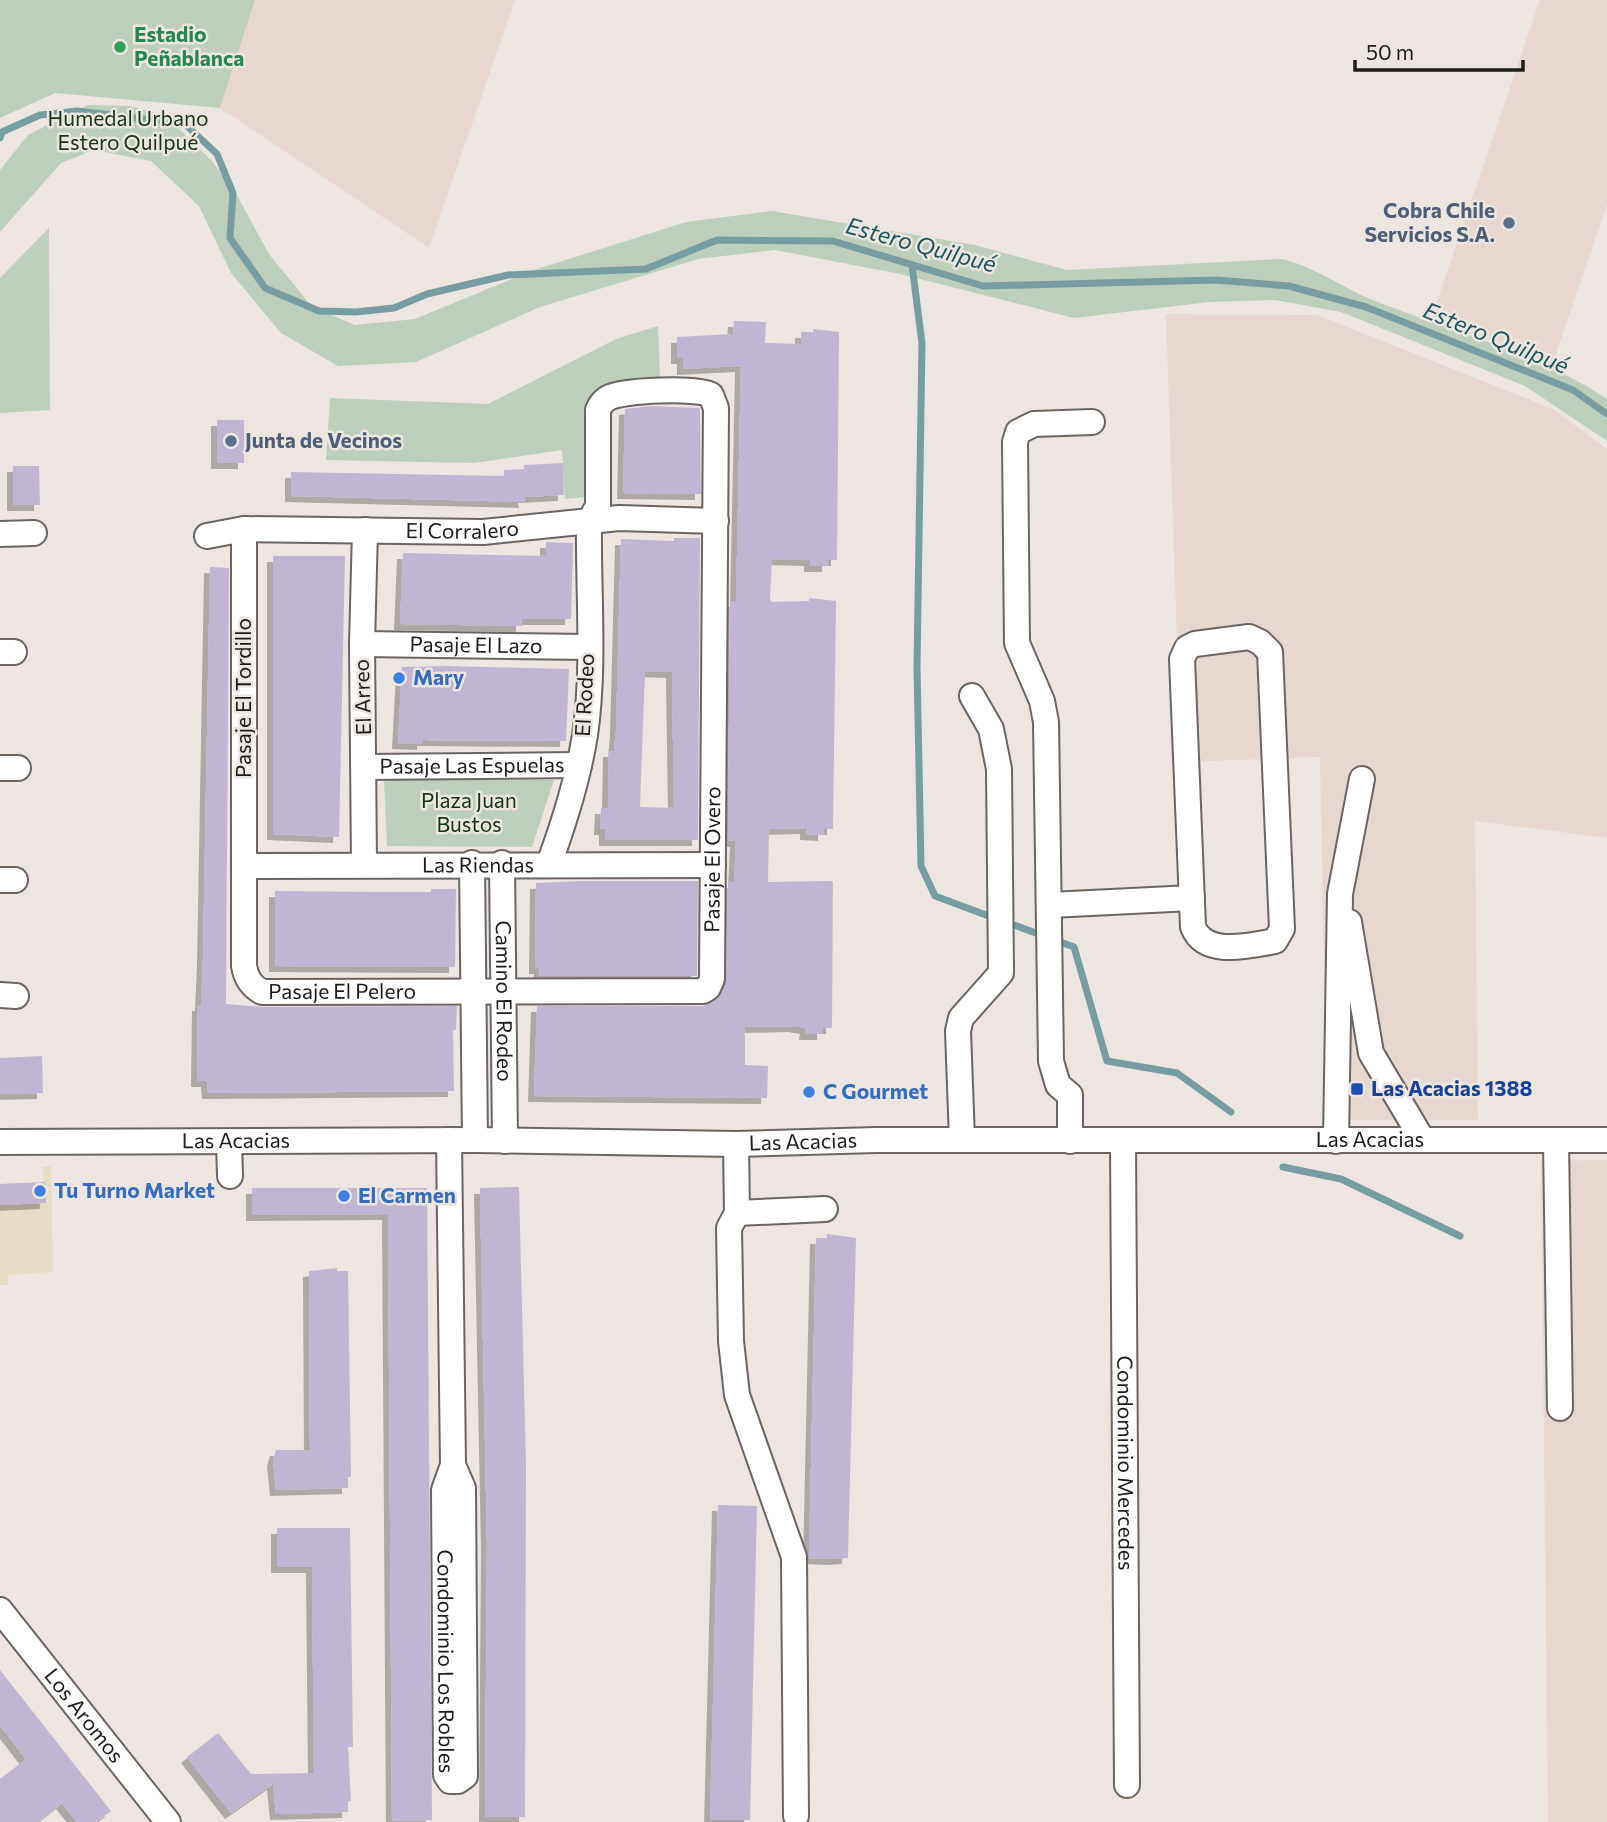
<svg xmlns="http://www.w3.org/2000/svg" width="1607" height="1822" font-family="Commissioner,sans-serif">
	<defs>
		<filter id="shadow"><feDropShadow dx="-6" dy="6" stdDeviation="0" flood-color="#0004"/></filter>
	</defs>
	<rect width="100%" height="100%" fill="#ece5e1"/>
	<path fill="#e6dcc7" d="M 51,1166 L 53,1272 L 8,1275 L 8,1285 L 0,1285 L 0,1184 L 44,1182 L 42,1167 Z"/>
	<path fill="#e6d8d0" d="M 255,0 L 515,0 L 429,248 L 220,108 Z
		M 1540,0 L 1607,0 L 1607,205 L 1552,365 L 1431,319 Z
		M 1166,314 L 1317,315 L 1553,409 L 1607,449 L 1607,838 L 1475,821 L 1478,1120 L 1327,1120 L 1320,757 L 1181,762 Z
		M 1607,1160 L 1607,1822 L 1548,1822 L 1541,1161 Z"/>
	<path fill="#bdcfbc" d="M 0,0 L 255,0 L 220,108 L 55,93 L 0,118 Z
		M 88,105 L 130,106 L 165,115 L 211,160 L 233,188 L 269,254 L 312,307 L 355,325 L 415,319 L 531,271 L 686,222 L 772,211 L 975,245 L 1067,270 L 1282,259 C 1315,267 1340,286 1370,299 C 1444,329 1542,354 1607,399 L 1607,441 L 1525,386 L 1341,312 L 1275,300 L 1210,302 L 1074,318 L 900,274 L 775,250 L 698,259 L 540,307 L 416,362 L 338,366 L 281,333 L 231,273 L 199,206 L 151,161 L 94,150 L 61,163 L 0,232 L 0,170 L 28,135 Z
		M 49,228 L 50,410 L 0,413 L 0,278 Z
		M 658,326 L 660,378 L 612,383 L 591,405 L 588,497 L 565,499 L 562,450 L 474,463 L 326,460 L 330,398 L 488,404 L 616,339 Z
		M 384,780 L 554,780 L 532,847 L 387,846 Z"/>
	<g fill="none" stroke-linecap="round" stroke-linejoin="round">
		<path stroke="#779da0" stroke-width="7" d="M 0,138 L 2,132 L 40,115 L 77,111 L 185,124 L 217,154 L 233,193 L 230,238 L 265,288 L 319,311 L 356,312 L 394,308 L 427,294 L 508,275 L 646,269 L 717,240 L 833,241 L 983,286 L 1216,280 L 1289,286 L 1366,307 L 1573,390 L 1607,414
			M 912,265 L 922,343 L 917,667 L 921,866 L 935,896 L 994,918
			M 1006,922 L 1044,936
			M 1055,940 L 1074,947 L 1107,1061 L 1177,1073 L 1231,1112
			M 1283,1167 L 1341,1179 L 1460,1236"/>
	</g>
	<path fill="#c1b6d2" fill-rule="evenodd" filter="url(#shadow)" d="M 734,321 L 766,322 L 765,343 L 801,344 L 801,332 L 813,332 L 813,329 L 839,332 L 837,560 L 828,560 L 828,566 L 810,566 L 810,560 L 772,559 L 770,597 L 771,602 L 809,601 L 809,598 L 836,601 L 833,829 L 824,829 L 824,835 L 806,834 L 806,828 L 769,829 L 768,882 L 833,881 L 832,1028 L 823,1028 L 823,1034 L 805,1034 L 806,1028 L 794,1026 L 745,1027 L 745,1065 L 768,1066 L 767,1098 L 534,1096 L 537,1006 L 703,1006 L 716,1000 L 726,985 L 728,882 L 734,882 L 736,841 L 728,841 L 730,601 L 736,601 L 741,366 L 683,369 L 683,358 L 677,358 L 677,337 L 733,334 Z
		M 651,406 L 700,408 L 701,494 L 623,493 L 625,409 Z
		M 217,420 L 244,420 L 244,463 L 217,463 Z
		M 563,463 L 564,495 L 524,497 L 525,502 L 291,496 L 291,472 L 504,476 L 504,470 L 524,469 L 524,465 Z
		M 13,466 L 39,466 L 40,505 L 13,505 Z
		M 674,538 L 700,538 L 698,840 L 605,840 L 605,829 L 600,829 L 601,808 L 608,808 L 609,751 L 614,751 L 616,730 L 621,539 L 674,541 ZM 645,671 L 672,672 L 674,808 L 640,807 Z
		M 546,542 L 573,543 L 571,619 L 522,619 L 522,626 L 400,624 L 403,553 L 546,556 Z
		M 273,556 L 345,556 L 339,837 L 273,834 Z
		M 210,567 L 229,568 L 226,1004 L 262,1007 L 457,1006 L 456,1030 L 453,1030 L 454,1091 L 208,1093 L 207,1081 L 197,1081 L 198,1005 L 201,1005 L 203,959 Z
		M 445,666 L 569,669 L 566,741 L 423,740 L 423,744 L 398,743 L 402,667 Z
		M 582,881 L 698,881 L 697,976 L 539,976 L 540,968 L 535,968 L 536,883 Z
		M 431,889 L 456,889 L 455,967 L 275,966 L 275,891 L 380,892 L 431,892 Z
		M 42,1056 L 43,1093 L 0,1094 L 0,1058 Z
		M 45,1182 L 46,1203 L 0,1205 L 0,1184 Z
		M 519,1187 L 526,1464 L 525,1817 L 485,1817 L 487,1544 L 480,1188 Z
		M 252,1188 L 427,1188 L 432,1820 L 392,1821 L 388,1214 L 252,1215 Z
		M 827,1234 L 856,1238 L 848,1558 L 835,1559 L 809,1558 L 816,1238 L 827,1238 Z
		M 337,1268 L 337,1271 L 348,1271 L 351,1477 L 348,1477 L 348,1488 L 276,1490 L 273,1460 L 276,1450 L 310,1450 L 309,1271 Z
		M 718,1505 L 757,1506 L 750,1820 L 710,1820 Z
		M 277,1528 L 350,1528 L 353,1747 L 348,1747 L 351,1801 L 348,1801 L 348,1812 L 276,1814 L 273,1784 L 231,1813 L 187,1757 L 218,1733 L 251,1774 L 314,1773 L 312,1567 L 277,1567 Z
		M 0,1670 L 111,1811 L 96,1822 L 77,1822 L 62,1803 L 38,1822 L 0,1822 L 0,1779 L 26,1759 L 0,1725 Z"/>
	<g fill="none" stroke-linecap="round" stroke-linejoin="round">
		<g stroke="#6b6562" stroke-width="28">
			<g id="minor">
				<path id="s1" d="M 244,529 L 244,966 C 246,978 251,986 262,992 L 703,991 L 708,988 L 712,979 L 716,408 L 711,395 C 698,387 622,390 608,398 C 603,401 600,405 598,410 L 598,506 L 589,522 C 588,592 595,666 585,735 C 578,779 564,823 549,864"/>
				<path d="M 0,534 L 34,533"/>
				<path id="s2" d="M 207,536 L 244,529 L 483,532 L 619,518 L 716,521"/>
				<path d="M 1249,637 L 1260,642 L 1270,652 L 1282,929 L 1275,941 C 1248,946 1205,957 1193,927 L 1182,659 L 1187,648 L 1195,644 Z"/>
				<path id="s3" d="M 362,644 L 588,647"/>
				<path d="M 0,652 L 14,652"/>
				<path id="s4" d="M 365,767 L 579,765"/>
				<path d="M 0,768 L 18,768"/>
				<path d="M 472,863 L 475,1140"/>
				<path id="s5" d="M 502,863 L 505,1141"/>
				<path d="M 364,864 L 362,644 L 365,530"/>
				<path id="s6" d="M 244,866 L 713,865"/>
				<path d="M 0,880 L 15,880"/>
				<path d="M 1050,905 L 1192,898"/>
				<path d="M 1349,922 L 1371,1053 L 1422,1139"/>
				<path d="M 0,995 L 16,996"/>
				<path id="s7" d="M 449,1140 L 453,1465 L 444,1490 L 446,1775 L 450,1781 L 458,1781 L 465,1776 L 463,1488 L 453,1465"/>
				<path d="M 962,1140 L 958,1031 L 961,1018 L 1001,973 L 999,769 L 991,729 L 972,696"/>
				<path d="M 1070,1141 L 1070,1095 L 1058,1085 L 1051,1061 L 1046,722 L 1042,701 L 1017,643 L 1015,442 L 1018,432 L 1034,424 L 1092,422"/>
				<path d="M 1336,1141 L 1340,894 L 1362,779"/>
				<path d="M 1556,1141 L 1560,1408"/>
				<path id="s8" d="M 0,1142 L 475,1140 L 736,1144 L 876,1140 L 1607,1140"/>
				<path d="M 229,1142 L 230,1176"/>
				<path id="s9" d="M 1123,1143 L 1127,1785"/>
				<path d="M 736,1144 L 737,1213 L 729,1228 L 731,1341 L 737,1395 L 794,1557 L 796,1816"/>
				<path d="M 737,1213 L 825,1209"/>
				<path id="s10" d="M 0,1610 L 168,1822"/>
			</g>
		</g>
		<use href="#minor" stroke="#fff" stroke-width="24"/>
	</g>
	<circle fill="#2e9e5b" stroke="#ece5e1" stroke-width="2.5" cx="120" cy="47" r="7"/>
	<g fill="#5c6f8a" stroke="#ece5e1" stroke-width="2.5">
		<circle cx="1509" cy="223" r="7"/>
		<circle cx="231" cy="441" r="7"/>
	</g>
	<g fill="#3f7fe0" stroke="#ece5e1" stroke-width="2.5">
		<circle cx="399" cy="678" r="7"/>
		<circle cx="809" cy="1092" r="7"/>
		<circle cx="40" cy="1191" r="7"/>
		<circle cx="344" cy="1196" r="7"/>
	</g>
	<rect fill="#1a4fb4" stroke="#ece5e1" stroke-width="2.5" x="1350" y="1082" width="14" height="14" rx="3.5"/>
	<g text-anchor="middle" stroke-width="5" stroke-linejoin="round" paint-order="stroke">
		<g font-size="21" font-weight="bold" fill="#27864d" stroke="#ece5e1" text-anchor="start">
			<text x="134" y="42">Estadio<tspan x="134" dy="24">Peñablanca</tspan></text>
		</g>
		<g font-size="21" fill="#133512" stroke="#ece5e1">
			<text x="128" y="126">Humedal Urbano<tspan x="128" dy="24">Estero Quilpué</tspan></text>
			<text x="469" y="808">Plaza Juan<tspan x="469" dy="24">Bustos</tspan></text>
		</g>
		<g font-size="21" font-weight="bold" fill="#4e5e75" stroke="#ece5e1" text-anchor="end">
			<text x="1495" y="218">Cobra Chile<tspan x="1495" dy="24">Servicios S.A.</tspan></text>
			<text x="245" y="448" text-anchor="start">Junta de Vecinos</text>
		</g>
		<g font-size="21" fill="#1e1c1a" stroke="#ece5e1">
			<text dy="7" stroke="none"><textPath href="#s2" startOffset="256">El Corralero</textPath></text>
			<text dy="7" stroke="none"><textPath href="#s3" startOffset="114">Pasaje El Lazo</textPath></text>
			<text transform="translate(585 695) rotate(-87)" y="7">El Rodeo</text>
			<text transform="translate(363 697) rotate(-92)" y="7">El Arreo</text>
			<text transform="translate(244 698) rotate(-90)" y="7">Pasaje El Tordillo</text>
			<text dy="7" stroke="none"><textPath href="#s4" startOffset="107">Pasaje Las Espuelas</textPath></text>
			<text dy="7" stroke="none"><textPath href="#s1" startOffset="1046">Pasaje El Overo</textPath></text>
			<text dy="7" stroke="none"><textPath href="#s6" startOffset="234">Las Riendas</textPath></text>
			<text dy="7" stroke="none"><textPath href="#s1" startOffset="550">Pasaje El Pelero</textPath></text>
			<text dy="7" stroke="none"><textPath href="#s5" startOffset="138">Camino El Rodeo</textPath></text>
			<text dy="7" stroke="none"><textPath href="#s8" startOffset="1370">Las Acacias</textPath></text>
			<text dy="7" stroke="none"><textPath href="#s8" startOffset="236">Las Acacias</textPath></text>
			<text dy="7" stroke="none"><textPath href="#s8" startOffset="803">Las Acacias</textPath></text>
			<text dy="7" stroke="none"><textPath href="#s9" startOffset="320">Condominio Mercedes</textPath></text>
			<text dy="7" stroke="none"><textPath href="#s7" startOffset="523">Condominio Los Robles</textPath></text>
			<text dy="7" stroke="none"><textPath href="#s10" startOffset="135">Los Aromos</textPath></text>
		</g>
		<g font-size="21" font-weight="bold" fill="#366cbe" stroke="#ece5e1" text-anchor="start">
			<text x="413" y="685">Mary</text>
			<text x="823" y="1099">C Gourmet</text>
			<text x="54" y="1198">Tu Turno Market</text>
			<text x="358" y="1203">El Carmen</text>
		</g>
		<g font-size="21" font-weight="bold" fill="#164399" stroke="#ece5e1" text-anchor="start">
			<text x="1371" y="1096">Las Acacias 1388</text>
		</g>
		<g font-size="23" font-style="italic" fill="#1d5459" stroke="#ece5e1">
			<text transform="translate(921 245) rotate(15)" y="8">Estero Quilpué</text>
			<text transform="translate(1496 338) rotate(22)" y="8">Estero Quilpué</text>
		</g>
	</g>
	<path d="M1355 60v10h168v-10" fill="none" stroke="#1e1c1a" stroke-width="3.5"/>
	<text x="1366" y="60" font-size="21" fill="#1e1c1a" stroke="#ece5e1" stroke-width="5" paint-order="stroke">50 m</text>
</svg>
